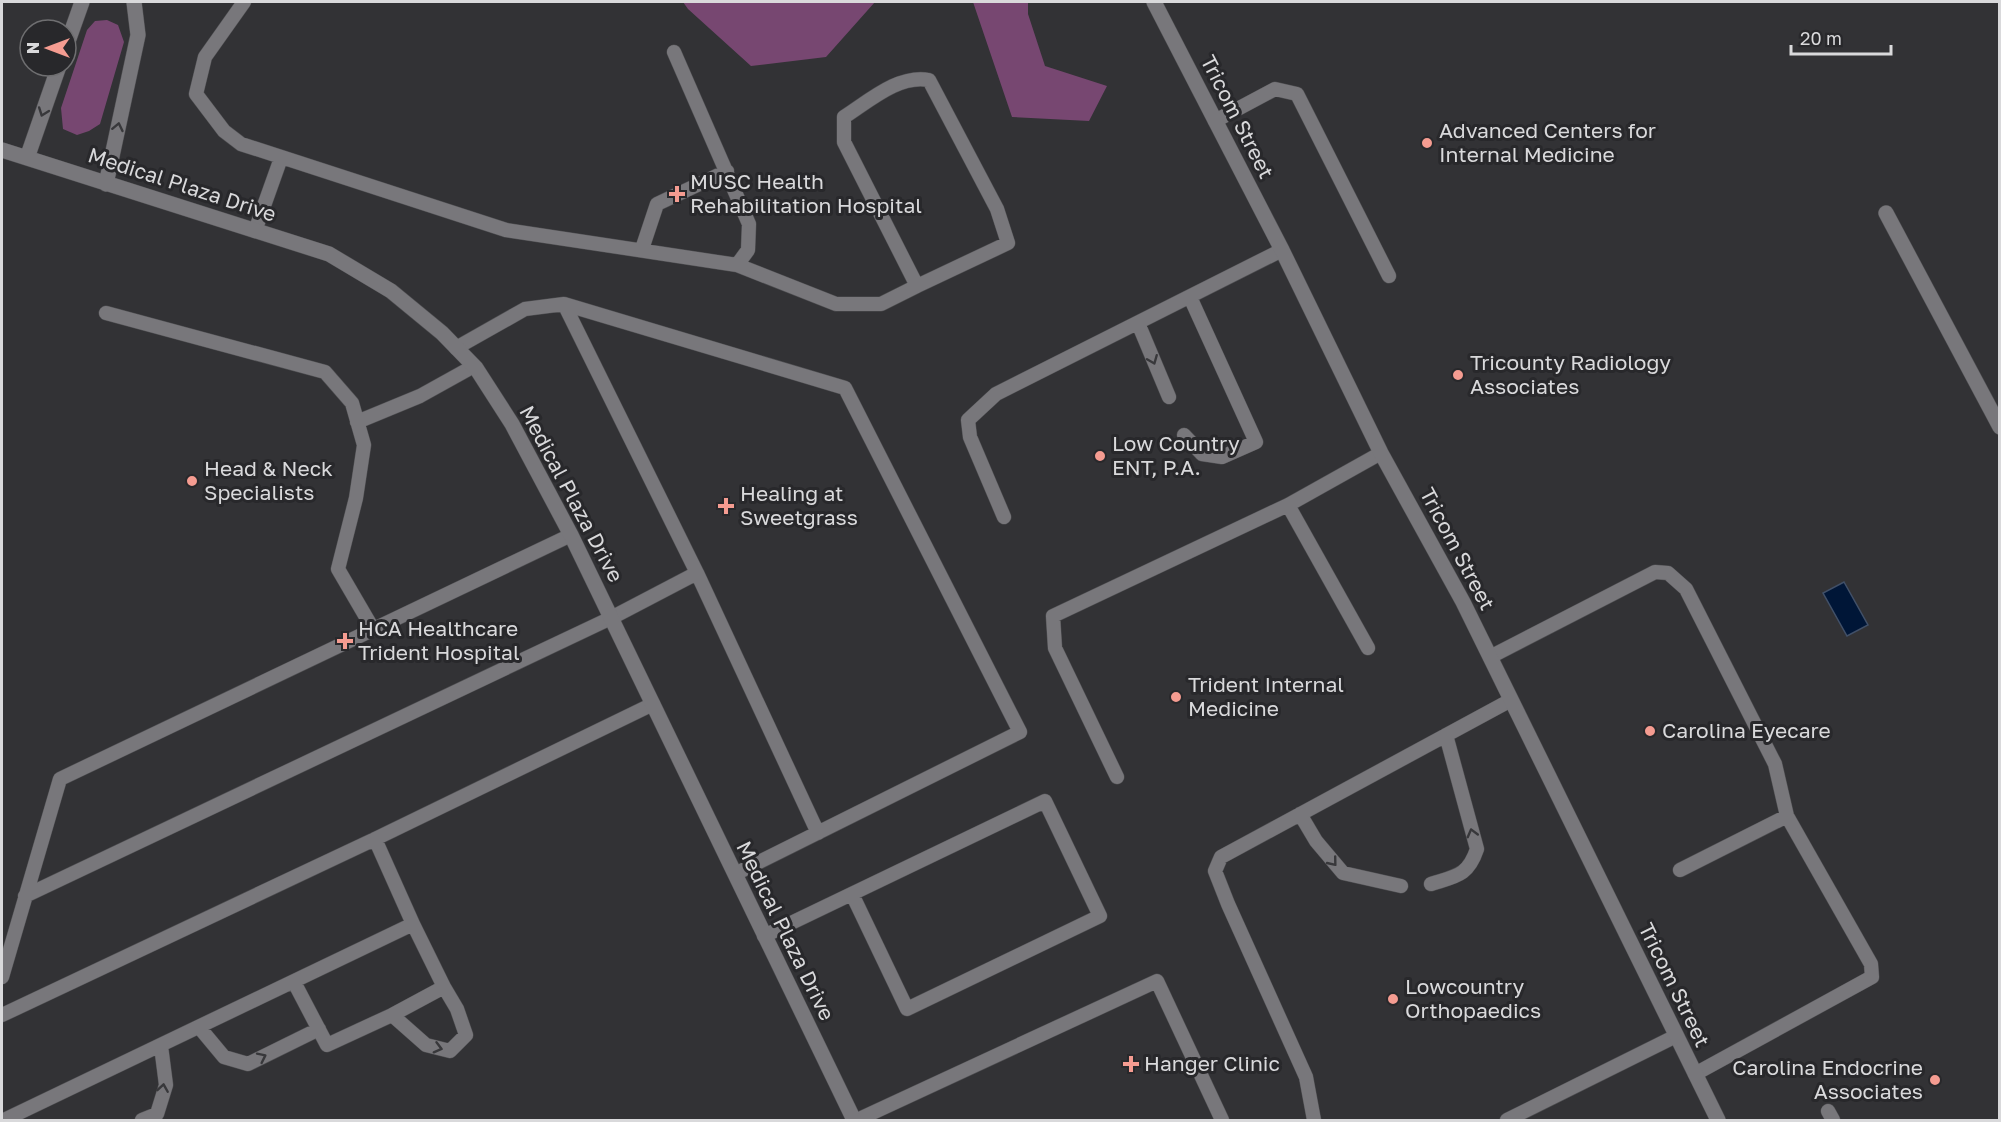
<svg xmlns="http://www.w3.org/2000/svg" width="2001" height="1122" font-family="'Golos Text',sans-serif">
	<rect width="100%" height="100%" fill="#323235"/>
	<path fill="#774771" d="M 683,2 L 875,2 L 826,57 L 751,66 L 688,9 Z
		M 973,2 L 1028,2 L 1028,14 L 1045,66 L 1107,86 L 1089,121 L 1012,117 Z
		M 107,20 L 118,25 L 124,42 L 100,124 L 89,131 L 77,135 L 63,129 L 61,108 L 87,30 L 95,21 Z"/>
	<path fill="#001637" stroke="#415068" stroke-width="1.5" d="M 1844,582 L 1868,625 L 1847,636 L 1823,593 Z"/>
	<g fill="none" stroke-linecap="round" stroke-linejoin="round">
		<g stroke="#4f4f52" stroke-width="15">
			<path id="lane" d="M 244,2 L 205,57 L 196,94 L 224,131 L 241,144 L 506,230 L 737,265 L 748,250 L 749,224 L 674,52
				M 1215,121 L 1275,89 L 1297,94 L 1389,276
				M 255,231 L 281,158
				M 642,249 L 657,204 L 727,171
				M 737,265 L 836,304 L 881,304 L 917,286 L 844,142 L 844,117 C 869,101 899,74 929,80 L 997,209 L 1008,243 L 917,286
				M 564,304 L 697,573
				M 106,313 L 325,372 L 352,403 L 364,445 L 356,498 L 338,569 L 373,629
				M 1138,323 L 1169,397
				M 456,348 L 525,309 L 564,304 L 845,388 L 1020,732 L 735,874
				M 357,422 L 420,396 L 474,366
				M 1184,435 L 1202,454 L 1222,457 L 1256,442 L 1190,297
				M 1288,505 L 1368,648
				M 1004,517 L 970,437 L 968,420 L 996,394 L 1282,250
				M 1490,657 L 1655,572 L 1668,573 L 1686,589 L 1775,764 L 1787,816 L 1871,964 L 1872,977 L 1695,1074
				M 1117,777 L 1055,648 L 1053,616 L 1288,505 L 1381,453
				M 1300,814 L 1316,841 L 1343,873 L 1401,886
				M 1680,870 L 1787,816
				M 1431,884 C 1456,876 1468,876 1477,849 L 1446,735
				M 25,896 L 611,618 L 697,573 L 818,833
				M 764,936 L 1045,801 L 1100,916 L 907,1009 L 852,894
				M 2,977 L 60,779 L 571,535
				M 294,982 L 327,1045 L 392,1015 L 444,987 L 413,924
				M 2,1015 L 375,839 L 653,704
				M 392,1015 L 426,1045 L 450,1051 L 466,1035 L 457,1009 L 444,987
				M 199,1027 L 224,1057 L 248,1064 L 319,1029
				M 1828,1111 L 1833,1120
				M 4,1120 L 413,924 L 375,839
				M 142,1120 L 157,1114 L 166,1085 L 161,1046
				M 857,1120 L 1157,981 L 1222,1120
				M 1314,1120 L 1306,1077 L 1228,904 L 1215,871 L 1221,857 L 1511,700
				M 1507,1120 L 1676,1036"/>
		</g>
		<g stroke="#4f4f52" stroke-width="16">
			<path id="street" d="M 1154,2 L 1282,250 L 1381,453 L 1463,602 L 1718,1120
				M 66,47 L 82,2
				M 2,150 L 329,254 L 391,291 L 442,333 L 476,368 L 512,424 L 571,535 L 854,1120
				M 27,158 L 59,66
				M 106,184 L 138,35 L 134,2
				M 1886,213 L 2000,427"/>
		</g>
		<use href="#lane" stroke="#78777b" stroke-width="14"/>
		<use href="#street" stroke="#78777b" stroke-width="15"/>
	</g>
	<defs><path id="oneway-chevron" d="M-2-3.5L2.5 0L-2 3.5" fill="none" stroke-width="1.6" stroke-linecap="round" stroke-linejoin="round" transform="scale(1.5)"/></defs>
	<g stroke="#38383b">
		<use href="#oneway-chevron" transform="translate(43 112) rotate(110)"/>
		<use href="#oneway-chevron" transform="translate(118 127) rotate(-78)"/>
		<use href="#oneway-chevron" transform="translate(1153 360) rotate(68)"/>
		<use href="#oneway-chevron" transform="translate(1472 833) rotate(-105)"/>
		<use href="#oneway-chevron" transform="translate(1333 862) rotate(51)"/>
		<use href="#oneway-chevron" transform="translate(438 1048) rotate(15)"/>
		<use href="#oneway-chevron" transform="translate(262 1057) rotate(-26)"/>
		<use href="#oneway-chevron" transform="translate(163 1088) rotate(-81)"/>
	</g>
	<g fill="#f59c91" stroke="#28282b" stroke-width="2">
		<circle cx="1427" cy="143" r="6"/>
		<path d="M674 185h6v6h6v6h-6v6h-6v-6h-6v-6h6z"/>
		<circle cx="1458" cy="375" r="6"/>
		<circle cx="1100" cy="456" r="6"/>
		<circle cx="192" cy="481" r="6"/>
		<path d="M723 497h6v6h6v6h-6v6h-6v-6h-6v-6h6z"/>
		<path d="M342 632h6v6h6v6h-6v6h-6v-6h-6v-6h6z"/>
		<circle cx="1176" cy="697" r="6"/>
		<circle cx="1650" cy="731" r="6"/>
		<circle cx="1393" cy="999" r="6"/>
		<path d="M1128 1055h6v6h6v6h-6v6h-6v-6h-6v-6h6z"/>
		<circle cx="1935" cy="1080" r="6"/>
	</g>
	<g text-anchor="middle" stroke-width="6" stroke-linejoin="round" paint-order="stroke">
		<g font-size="21" fill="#d9d9db" stroke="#28282b">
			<text transform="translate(1237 117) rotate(63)" y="7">Tricom Street</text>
			<text transform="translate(182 185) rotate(18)" y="7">Medical Plaza Drive</text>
			<text transform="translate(571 494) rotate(62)" y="7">Medical Plaza Drive</text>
			<text transform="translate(1457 549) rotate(62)" y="7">Tricom Street</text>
			<text transform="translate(785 931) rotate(64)" y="7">Medical Plaza Drive</text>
			<text transform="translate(1674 985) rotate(64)" y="7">Tricom Street</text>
		</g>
		<g font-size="21" fill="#d9d9db" stroke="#28282b" text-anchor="start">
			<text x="1439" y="138">Advanced Centers for<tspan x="1439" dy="24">Internal Medicine</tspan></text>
			<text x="690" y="189">MUSC Health<tspan x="690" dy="24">Rehabilitation Hospital</tspan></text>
			<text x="1470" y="370">Tricounty Radiology<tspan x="1470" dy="24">Associates</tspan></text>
			<text x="1112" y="451">Low Country<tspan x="1112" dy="24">ENT, P.A.</tspan></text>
			<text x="204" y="476">Head &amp; Neck<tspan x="204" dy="24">Specialists</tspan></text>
			<text x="740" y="501">Healing at<tspan x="740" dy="24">Sweetgrass</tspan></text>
			<text x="358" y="636">HCA Healthcare<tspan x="358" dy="24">Trident Hospital</tspan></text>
			<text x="1188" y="692">Trident Internal<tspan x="1188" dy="24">Medicine</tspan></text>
			<text x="1662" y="738">Carolina Eyecare</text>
			<text x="1405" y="994">Lowcountry<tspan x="1405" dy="24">Orthopaedics</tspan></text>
			<text x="1144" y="1071">Hanger Clinic</text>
			<text x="1923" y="1075" text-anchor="end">Carolina Endocrine<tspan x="1923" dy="24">Associates</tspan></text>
		</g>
	</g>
	<rect width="2001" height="1122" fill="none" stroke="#d9d9db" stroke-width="6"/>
	<g transform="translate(48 48) rotate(270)"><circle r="28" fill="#28282b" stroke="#6f6f71" stroke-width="1.5"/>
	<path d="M0-4.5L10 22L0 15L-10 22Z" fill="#f59c91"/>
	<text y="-9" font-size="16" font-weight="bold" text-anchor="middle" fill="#d9d9db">N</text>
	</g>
	<path d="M1791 45v9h100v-9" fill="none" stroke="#d9d9db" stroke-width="3"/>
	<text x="1800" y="45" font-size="18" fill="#d9d9db" stroke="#28282b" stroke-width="4.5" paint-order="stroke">20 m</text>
</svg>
